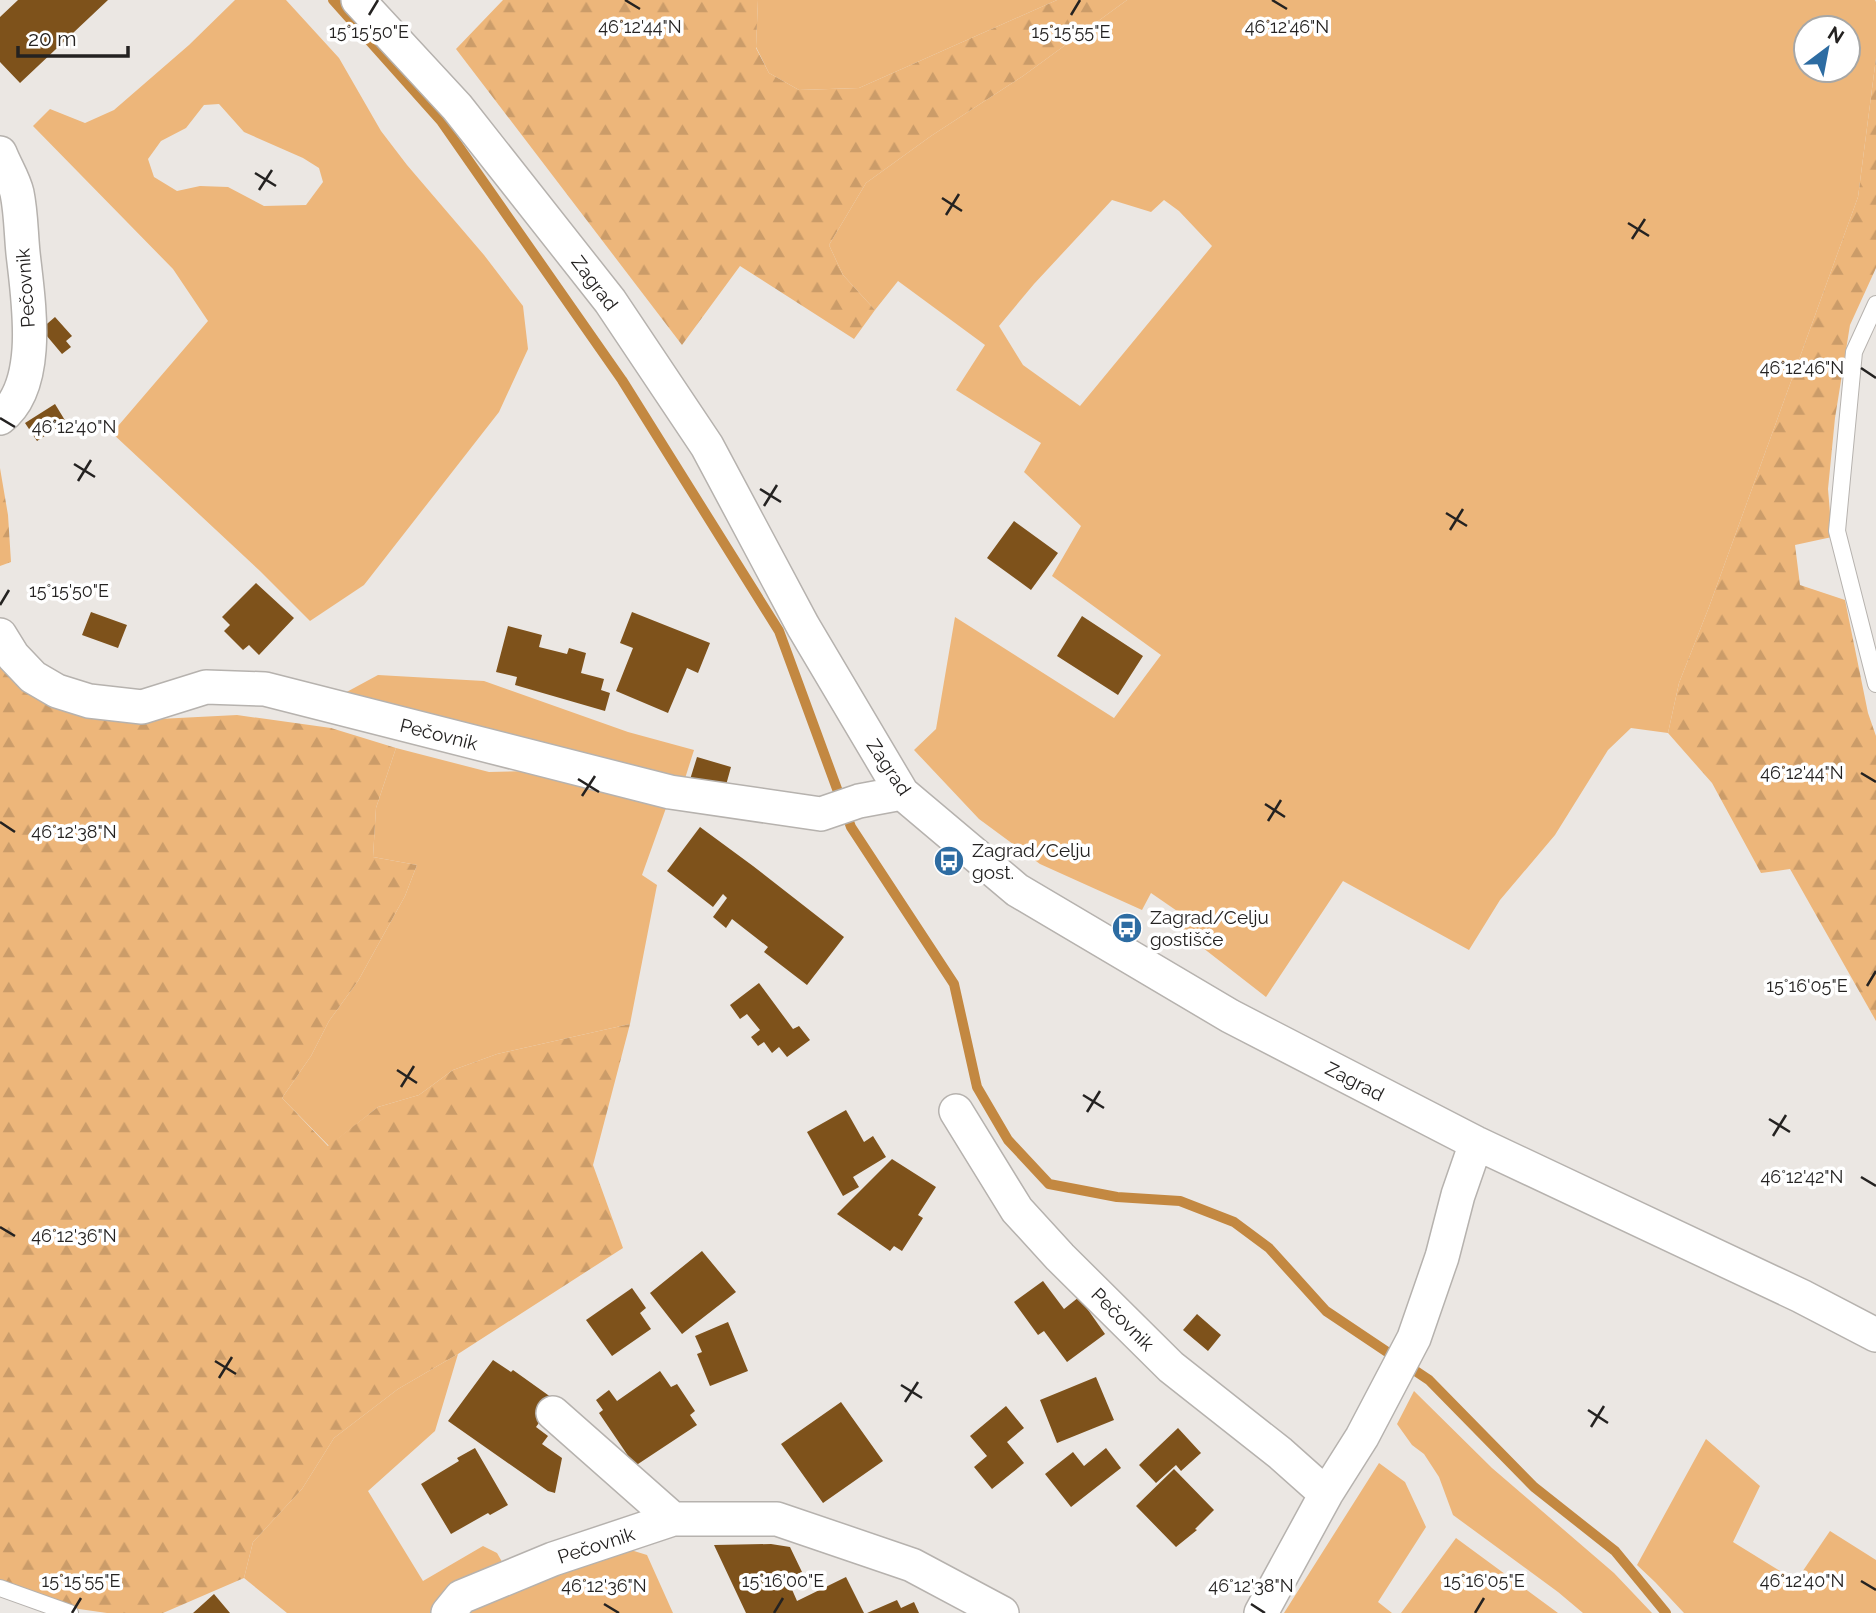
<svg xmlns="http://www.w3.org/2000/svg" width="1876" height="1613" font-family="Raleway,sans-serif">
	<defs>
		<pattern id="forest-firs" width="22" height="20" patternUnits="userSpaceOnUse" patternTransform="scale(1.75)"><rect width="22" height="20" fill="#edb67a"/><path d="M5 1l3.5 6h-7zM16 11l3.5 6h-7z" fill="#cb9c69"/></pattern>
	</defs>
	<rect width="100%" height="100%" fill="#ebe7e3"/>
	<path fill="#edb67a" fill-rule="evenodd" d="M 235,0 L 286,0 L 339,58 L 381,131 L 407,165 L 484,255 L 523,306 L 528,349 L 499,412 L 364,585 L 310,621 L 260,571 L 112,433 L 208,321 L 173,269 L 33,126 L 50,109 L 85,123 L 114,110 L 189,45 ZM 219,104 L 244,132 L 303,158 L 319,168 L 323,182 L 306,205 L 264,206 L 228,187 L 200,186 L 177,191 L 154,177 L 148,159 L 161,141 L 186,128 L 204,105 Z
		M 758,0 L 1057,0 L 859,88 L 799,90 L 769,73 L 756,47 Z
		M 1127,0 L 1875,0 L 1876,2 L 1876,58 L 1858,197 L 1709,607 L 1679,683 L 1668,733 L 1631,728 L 1608,750 L 1555,835 L 1500,900 L 1469,950 L 1343,881 L 1266,997 L 1171,923 L 1180,913 L 1151,893 L 1142,910 L 1040,864 L 979,819 L 914,750 L 936,729 L 955,617 L 1114,718 L 1161,655 L 1052,576 L 1081,526 L 1024,472 L 1041,443 L 956,390 L 985,345 L 898,281 L 875,310 L 843,275 L 829,245 L 866,183 L 931,136 L 1023,76 ZM 1806,28 L 1848,28 L 1848,70 L 1806,70 ZM 1112,200 L 1151,212 L 1164,200 L 1179,211 L 1212,246 L 1080,406 L 1023,365 L 999,326 L 1034,284 Z
		M 378,675 L 484,681 L 628,732 L 694,750 L 682,788 L 330,701 Z
		M 396,748 L 489,772 L 534,771 L 666,808 L 642,875 L 657,885 L 630,1024 L 497,1054 L 453,1070 L 419,1095 L 378,1107 L 329,1146 L 282,1098 L 311,1056 L 329,1021 L 358,981 L 405,896 L 417,865 L 373,857 L 376,808 Z
		M 458,1354 L 435,1431 L 368,1491 L 423,1581 L 483,1546 L 497,1553 L 505,1567 L 438,1613 L 287,1613 L 244,1578 L 253,1542 L 302,1489 L 334,1438 L 398,1389 Z
		M 1414,1391 L 1492,1468 L 1614,1573 L 1652,1613 L 1583,1613 L 1558,1592 L 1453,1515 L 1439,1477 L 1424,1454 L 1412,1445 L 1397,1424 Z
		M 1706,1439 L 1760,1486 L 1733,1542 L 1796,1581 L 1830,1531 L 1876,1560 L 1876,1613 L 1684,1613 L 1655,1582 L 1637,1565 Z
		M 1379,1463 L 1405,1482 L 1426,1527 L 1378,1602 L 1392,1613 L 1284,1613 Z
		M 1456,1538 L 1558,1613 L 1401,1613 Z
		M 609,1550 L 634,1551 L 647,1555 L 673,1613 L 469,1613 L 488,1595 Z"/>
	<path fill="url(#forest-firs)" d="M 503,0 L 758,0 L 756,48 L 769,73 L 799,90 L 859,88 L 1057,0 L 1127,0 L 1023,76 L 931,136 L 866,183 L 829,245 L 843,275 L 875,310 L 854,339 L 740,266 L 682,345 L 456,49 Z
		M 1876,58 L 1876,268 L 1850,325 L 1835,418 L 1828,489 L 1832,537 L 1795,545 L 1800,585 L 1845,600 L 1868,713 L 1876,736 L 1876,1021 L 1790,869 L 1761,873 L 1712,783 L 1668,733 L 1679,683 L 1709,607 L 1858,197 Z
		M 0,468 L 8,515 L 11,562 L 0,566 Z
		M 0,661 L 120,721 L 237,715 L 331,728 L 396,748 L 376,808 L 373,857 L 417,865 L 405,896 L 358,981 L 329,1021 L 311,1056 L 282,1098 L 328,1146 L 378,1107 L 419,1095 L 453,1070 L 497,1054 L 630,1024 L 593,1165 L 623,1248 L 458,1354 L 398,1389 L 334,1438 L 302,1489 L 253,1542 L 244,1578 L 163,1613 L 107,1613 L 79,1609 L 6,1591 L 0,1587 Z"/>
	<g fill="none" stroke-linecap="round" stroke-linejoin="round">
		<path stroke="#c38841" stroke-width="10" d="M 333,0 L 441,121 L 622,380 L 779,631 L 851,827 L 954,984 L 977,1087 L 1008,1140 L 1049,1184 L 1117,1197 L 1180,1201 L 1234,1222 L 1269,1248 L 1326,1311 L 1429,1380 L 1534,1487 L 1615,1551 L 1666,1613"/>
	</g>
	<path fill="#7e521b" d="M 18,0 L 108,0 L 20,83 L 0,62 L 0,17 Z
		M 55,317 L 72,336 L 66,341 L 71,347 L 62,354 L 41,329 Z
		M 55,404 L 66,422 L 37,441 L 25,423 Z
		M 1014,521 L 1058,553 L 1031,590 L 987,558 Z
		M 256,583 L 294,618 L 259,655 L 249,645 L 243,650 L 224,631 L 230,625 L 222,617 Z
		M 91,612 L 127,625 L 118,648 L 82,635 Z
		M 632,612 L 710,643 L 698,673 L 687,668 L 668,713 L 616,691 L 633,648 L 620,643 Z
		M 1082,616 L 1143,656 L 1118,695 L 1057,656 Z
		M 508,626 L 542,635 L 539,647 L 567,654 L 569,648 L 586,653 L 581,673 L 604,679 L 601,690 L 610,693 L 605,711 L 515,685 L 517,677 L 496,672 Z
		M 697,757 L 731,767 L 723,796 L 688,786 Z
		M 700,827 L 753,866 L 844,937 L 807,985 L 764,952 L 768,947 L 732,919 L 726,928 L 713,917 L 727,898 L 723,894 L 713,907 L 667,871 Z
		M 759,983 L 793,1029 L 799,1026 L 810,1040 L 787,1057 L 779,1047 L 772,1053 L 764,1042 L 758,1046 L 751,1037 L 760,1030 L 747,1014 L 740,1019 L 730,1005 Z
		M 846,1110 L 864,1142 L 873,1136 L 886,1157 L 853,1177 L 859,1187 L 843,1196 L 807,1132 Z
		M 892,1159 L 936,1187 L 918,1215 L 923,1218 L 902,1251 L 894,1246 L 890,1251 L 837,1214 Z
		M 702,1251 L 736,1292 L 682,1334 L 650,1293 Z
		M 1043,1281 L 1064,1309 L 1079,1297 L 1105,1334 L 1067,1362 L 1044,1331 L 1038,1335 L 1014,1302 Z
		M 632,1288 L 646,1308 L 640,1313 L 651,1329 L 612,1356 L 586,1320 Z
		M 1197,1314 L 1221,1335 L 1208,1351 L 1183,1330 Z
		M 728,1322 L 748,1371 L 710,1386 L 697,1354 L 702,1352 L 695,1336 Z
		M 493,1360 L 511,1372 L 513,1370 L 555,1400 L 536,1427 L 548,1436 L 542,1444 L 562,1458 L 555,1493 L 548,1491 L 448,1421 Z
		M 660,1371 L 671,1387 L 677,1384 L 695,1411 L 690,1415 L 697,1425 L 635,1466 L 599,1413 L 603,1410 L 596,1400 L 609,1390 L 617,1401 Z
		M 1096,1377 L 1114,1420 L 1057,1443 L 1040,1400 Z
		M 841,1402 L 883,1461 L 823,1503 L 781,1444 Z
		M 1006,1406 L 1024,1428 L 1007,1442 L 1024,1463 L 992,1489 L 974,1467 L 987,1456 L 970,1436 Z
		M 1178,1428 L 1201,1453 L 1181,1471 L 1176,1465 L 1156,1483 L 1139,1465 Z
		M 475,1448 L 508,1505 L 490,1515 L 488,1513 L 451,1534 L 421,1484 L 459,1461 L 457,1458 Z
		M 1106,1448 L 1121,1468 L 1071,1507 L 1045,1474 L 1073,1452 L 1084,1466 Z
		M 1174,1469 L 1214,1510 L 1195,1529 L 1197,1530 L 1176,1547 L 1136,1506 Z
		M 771,1544 L 790,1547 L 802,1572 L 787,1578 L 797,1601 L 846,1577 L 864,1613 L 746,1613 L 714,1545 Z
		M 214,1594 L 230,1613 L 193,1613 Z
		M 897,1600 L 901,1608 L 914,1602 L 919,1613 L 867,1613 Z"/>
	<g fill="none" stroke-linecap="round" stroke-linejoin="round">
		<g stroke="#b6b2ae" stroke-width="18">
			<path id="service" d="M 1876,304 L 1854,352 L 1837,531 L 1876,684
				M 0,1588 L 70,1613"/>
		</g>
		<g stroke="#b6b2ae" stroke-width="36">
			<path id="minor" d="M 358,0 L 457,107 L 610,301 L 707,446 L 803,626 L 902,793 L 1017,890 L 1230,1016 L 1476,1143 L 1801,1296 L 1876,1335
				M 0,153 C 5,166 14,180 17,193 C 21,212 21,233 23,253 C 28,299 43,386 0,418
				M 0,635 L 13,656 L 33,677 L 57,691 L 89,701 L 142,707 L 206,687 L 265,689 L 670,792 L 821,814 L 859,801 L 902,793
				M 956,1111 L 1017,1210 L 1060,1257 L 1171,1367 L 1280,1453 L 1326,1494
				M 553,1413 L 673,1519
				M 448,1613 L 461,1597 L 553,1559 L 673,1519 L 777,1519 L 912,1565 L 1002,1613
				M 1261,1613 L 1326,1494 L 1362,1437 L 1414,1338 L 1442,1257 L 1458,1195 L 1476,1143"/>
		</g>
		<use href="#service" stroke="#fff" stroke-width="16"/>
		<use href="#minor" stroke="#fff" stroke-width="33"/>
	</g>
	<path fill="none" stroke="#242221" stroke-width="2.5" d="M 625,0 L 640,9M 1272,0 L 1287,9M 369,15 L 378,0M 1071,15 L 1080,0M 255,173 L 276,186M 259,190 L 272,170M 942,198 L 962,211M 946,215 L 959,194M 1628,223 L 1649,236M 1632,239 L 1645,219M 1861,368 L 1876,378M 0,418 L 15,427M 74,464 L 95,477M 78,481 L 91,460M 760,489 L 781,502M 764,506 L 777,485M 1446,513 L 1467,526M 1450,530 L 1463,509M 0,605 L 9,590M 1861,773 L 1876,782M 578,779 L 599,792M 582,796 L 595,776M 1265,804 L 1285,817M 1268,821 L 1281,800M 0,822 L 15,832M 1867,986 L 1876,971M 397,1070 L 417,1083M 401,1087 L 414,1066M 1083,1095 L 1104,1108M 1087,1112 L 1100,1091M 1769,1119 L 1790,1132M 1773,1136 L 1786,1115M 1861,1177 L 1876,1186M 0,1227 L 15,1236M 215,1361 L 236,1374M 219,1378 L 232,1357M 901,1385 L 922,1398M 905,1402 L 918,1382M 1588,1410 L 1608,1423M 1591,1427 L 1604,1406M 1861,1581 L 1876,1590M 604,1604 L 619,1613M 1251,1604 L 1265,1613M 72,1613 L 81,1598M 774,1613 L 783,1598M 1475,1613 L 1484,1598"/>
	<defs>
		<g id="bus-disc" transform="scale(1.575)"><circle r="9.5" fill="#2d6ca2" stroke="#fff"/><path d="M-5-6H5V4H4V6H2V4H-2V6H-4V4H-5ZM-3.5-4V0h7V-4ZM-3.5 1.2v1.5H-2V1.2ZM2 1.2v1.5H3.5V1.2Z" fill="#fff"/></g>
	</defs>
	<g fill-rule="evenodd">
		<use href="#bus-disc" x="949" y="861"/>
		<use href="#bus-disc" x="1127" y="928"/>
	</g>
	<g text-anchor="middle" stroke-width="7" stroke-linejoin="round" paint-order="stroke">
		<g font-size="19" fill="#242221" stroke="#fff">
			<text transform="translate(595 283) rotate(53)" y="7">Zagrad</text>
			<text transform="translate(25 288) rotate(-94)" y="7">Pečovnik</text>
			<text transform="translate(439 734) rotate(14)" y="7">Pečovnik</text>
			<text transform="translate(889 767) rotate(56)" y="7">Zagrad</text>
			<text transform="translate(1355 1081) rotate(27)" y="7">Zagrad</text>
			<text transform="translate(1123 1319) rotate(45)" y="7">Pečovnik</text>
			<text transform="translate(596 1545) rotate(-18)" y="7">Pečovnik</text>
		</g>
		<g font-size="19" fill="#242221" stroke="#fff" text-anchor="start">
			<text x="972" y="857">Zagrad/Celju<tspan x="972" dy="22">gost.</tspan></text>
			<text x="1150" y="924">Zagrad/Celju<tspan x="1150" dy="22">gostišče</tspan></text>
		</g>
	</g>
	<g font-size="18" text-anchor="middle" fill="#242221" stroke="#fff" stroke-width="7" stroke-linejoin="round" paint-order="stroke">
		<text x="640" y="33">46°12'44"N</text>
		<text x="1287" y="33">46°12'46"N</text>
		<text x="369" y="38">15°15'50"E</text>
		<text x="1071" y="38">15°15'55"E</text>
		<text x="1802" y="374">46°12'46"N</text>
		<text x="74" y="433">46°12'40"N</text>
		<text x="69" y="597">15°15'50"E</text>
		<text x="1802" y="779">46°12'44"N</text>
		<text x="74" y="838">46°12'38"N</text>
		<text x="1807" y="992">15°16'05"E</text>
		<text x="1802" y="1183">46°12'42"N</text>
		<text x="74" y="1242">46°12'36"N</text>
		<text x="81" y="1587">15°15'55"E</text>
		<text x="783" y="1587">15°16'00"E</text>
		<text x="1484" y="1587">15°16'05"E</text>
		<text x="1802" y="1587">46°12'40"N</text>
		<text x="604" y="1592">46°12'36"N</text>
		<text x="1251" y="1592">46°12'38"N</text>
	</g>
	<g transform="translate(1827 49) rotate(32)"><circle r="33" fill="#ffffff" stroke="#a7a7a6" stroke-width="2"/>
	<path d="M0-5L12 26L0 18L-12 26Z" fill="#2d6ca2"/>
	<text y="-10" font-size="19" font-weight="bold" text-anchor="middle" fill="#242221">N</text>
	</g>
	<path d="M18 46v10h110v-10" fill="none" stroke="#242221" stroke-width="3.5"/>
	<text x="28" y="46" font-size="21" fill="#242221" stroke="#ffffff" stroke-width="5" paint-order="stroke">20 m</text>
</svg>
